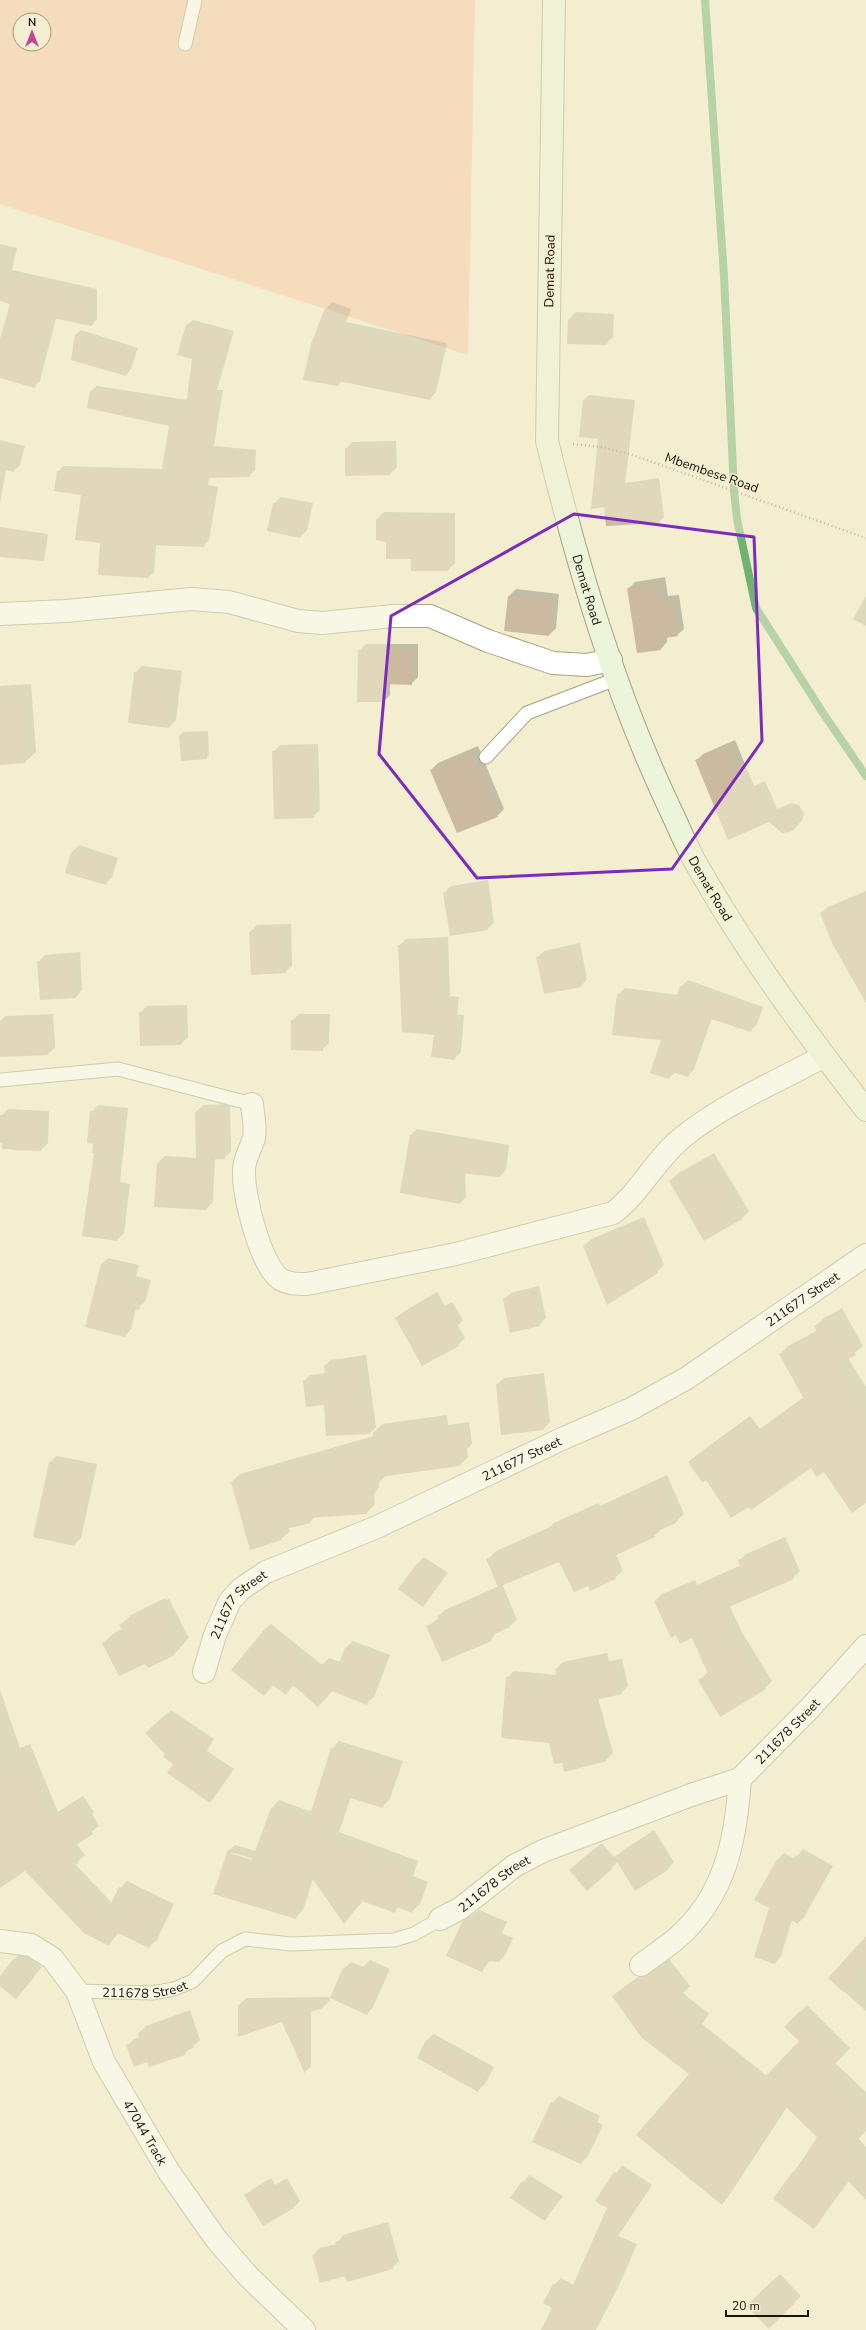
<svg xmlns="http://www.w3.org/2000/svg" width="866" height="2330" font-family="'Nunito Sans',sans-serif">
	<rect width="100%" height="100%" fill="#f2eecf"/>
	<path fill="#f5c6a7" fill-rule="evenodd" d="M 0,0 L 475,0 L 468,355 L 0,204 ZM 20,20 L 44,20 L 44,44 L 20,44 Z"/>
	<path fill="#0003" fill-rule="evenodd" d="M 0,244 L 17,248 L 12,270 L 97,289 L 97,319 L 92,325 L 56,318 L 40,381 L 34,386 L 0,377 L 0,343 L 11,303 L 0,300 Z
		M 332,302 L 351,309 L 346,322 L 447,343 L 436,392 L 430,399 L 342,381 L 338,385 L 326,309 Z
		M 576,312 L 614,314 L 613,337 L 606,344 L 569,319 Z
		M 193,320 L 234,331 L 217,390 L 223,390 L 214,446 L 256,450 L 255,470 L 249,476 L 209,477 L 208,485 L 218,487 L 209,540 L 203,546 L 156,545 L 154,572 L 148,577 L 101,542 L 82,494 L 58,472 L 63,466 L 163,469 L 170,425 L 91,391 L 97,386 L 188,400 L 193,358 L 187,325 Z
		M 81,330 L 138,348 L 131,369 L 126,375 L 75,335 Z
		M 589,395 L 635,400 L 625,483 L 659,478 L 664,517 L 659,522 L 607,525 L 599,438 L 584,400 Z
		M 0,440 L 25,446 L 20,465 L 13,472 L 6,470 L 0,503 Z
		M 396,441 L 397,467 L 390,474 L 346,475 L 346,449 L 352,442 Z
		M 281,497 L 313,503 L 307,530 L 300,537 L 274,504 Z
		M 384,512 L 455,513 L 455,563 L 448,570 L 412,558 L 387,541 L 377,519 Z
		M 665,577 L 668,596 L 679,595 L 684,629 L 677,635 L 667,637 L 667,642 L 661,649 L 628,589 L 635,582 Z
		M 516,589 L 559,594 L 556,628 L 549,635 L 509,596 Z
		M 866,596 L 866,626 L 853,619 Z
		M 366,644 L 418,644 L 418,677 L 411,684 L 390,683 L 390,695 L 383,702 L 359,651 Z
		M 142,666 L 182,671 L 176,720 L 169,727 L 135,673 Z
		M 31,684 L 36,752 L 25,762 L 0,764 L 0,686 Z
		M 208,731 L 209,755 L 206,758 L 180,736 L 183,732 Z
		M 735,740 L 754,786 L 765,781 L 777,809 L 792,803 L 799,805 L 804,814 L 802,821 L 789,832 L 782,832 L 696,761 L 703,754 Z
		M 318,744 L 320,810 L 313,817 L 273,752 L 280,745 Z
		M 478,746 L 504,809 L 497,816 L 431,770 L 438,763 Z
		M 79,845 L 118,858 L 112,877 L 105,884 L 66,872 L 72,852 Z
		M 488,880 L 494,922 L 488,929 L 444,893 L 451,886 Z
		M 866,891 L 866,1003 L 821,913 L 828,907 Z
		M 291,924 L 292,966 L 285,972 L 252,974 L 250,932 L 257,925 Z
		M 448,937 L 450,996 L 459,997 L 457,1015 L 464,1015 L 461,1052 L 454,1059 L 435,1034 L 399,946 L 406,939 Z
		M 580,943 L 587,979 L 581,986 L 537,958 L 544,951 Z
		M 80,952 L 82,990 L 76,997 L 38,962 L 45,955 Z
		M 688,980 L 763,1007 L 757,1024 L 751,1031 L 712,1018 L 694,1069 L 688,1076 L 676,1072 L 669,1078 L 662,1039 L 618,995 L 625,988 L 678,995 L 681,987 Z
		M 187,1005 L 188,1037 L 181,1044 L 140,1013 L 147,1006 Z
		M 53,1014 L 55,1047 L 48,1054 L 0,1056 L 0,1021 L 5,1016 Z
		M 299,1014 L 330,1014 L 329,1043 L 322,1050 L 292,1021 Z
		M 230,1104 L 231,1151 L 224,1158 L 215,1158 L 213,1202 L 206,1209 L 158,1163 L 165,1156 L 197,1158 L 196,1112 L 203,1105 Z
		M 98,1105 L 128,1108 L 120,1182 L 130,1184 L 124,1233 L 117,1240 L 95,1152 L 91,1112 Z
		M 8,1109 L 49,1111 L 48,1143 L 41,1150 L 2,1149 L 1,1116 Z
		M 417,1129 L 509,1145 L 506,1170 L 500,1176 L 465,1173 L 466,1197 L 460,1203 L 401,1192 L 411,1135 Z
		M 714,1153 L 749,1211 L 742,1218 L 705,1240 L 670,1181 L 677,1174 Z
		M 644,1217 L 664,1265 L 657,1272 L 584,1246 L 591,1239 Z
		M 108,1258 L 139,1265 L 136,1276 L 151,1280 L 145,1302 L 136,1308 L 131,1329 L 125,1336 L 101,1265 Z
		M 539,1286 L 546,1318 L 539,1325 L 504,1299 L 511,1293 Z
		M 437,1292 L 445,1306 L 452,1302 L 463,1320 L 458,1326 L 465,1338 L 458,1345 L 396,1318 L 403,1312 Z
		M 842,1308 L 863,1346 L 848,1358 L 866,1387 L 866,1502 L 825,1470 L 811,1467 L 706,1478 L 689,1462 L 698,1454 L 750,1416 L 760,1429 L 804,1397 L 780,1354 L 788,1346 L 818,1330 L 816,1326 L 824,1318 Z
		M 366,1355 L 376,1427 L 370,1433 L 325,1404 L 304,1381 L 310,1375 L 326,1373 L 325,1366 L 331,1360 Z
		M 544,1373 L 550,1422 L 543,1429 L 497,1385 L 504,1378 Z
		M 447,1415 L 448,1425 L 469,1422 L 472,1444 L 467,1449 L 468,1457 L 460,1465 L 387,1475 L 379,1482 L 379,1488 L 374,1494 L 375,1505 L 366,1513 L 315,1516 L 310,1522 L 288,1528 L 290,1531 L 281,1539 L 232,1482 L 240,1474 L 374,1436 L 374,1432 L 382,1424 Z
		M 57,1456 L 97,1464 L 81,1538 L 74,1545 L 50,1462 Z
		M 667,1475 L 684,1514 L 676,1522 L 663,1528 L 654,1536 L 616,1555 L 623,1570 L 615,1578 L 589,1585 L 560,1560 L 502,1584 L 517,1619 L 510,1626 L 497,1631 L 491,1640 L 428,1626 L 440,1617 L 438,1616 L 445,1610 L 499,1586 L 488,1559 L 496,1551 L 550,1527 L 554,1523 L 598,1503 L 600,1506 Z
		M 785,1537 L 800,1571 L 793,1578 L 729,1605 L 743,1634 L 772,1681 L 765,1688 L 699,1681 L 708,1672 L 693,1637 L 655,1601 L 662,1594 L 695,1580 L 697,1585 L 741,1565 L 739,1561 L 746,1554 Z
		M 424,1557 L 448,1573 L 423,1605 L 417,1564 Z
		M 165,1598 L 166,1600 L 169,1599 L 189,1638 L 174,1654 L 146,1662 L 103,1643 L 114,1633 L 122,1629 L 121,1625 L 131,1615 Z
		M 271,1624 L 322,1665 L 329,1658 L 340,1662 L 346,1648 L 353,1641 L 390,1655 L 374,1697 L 367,1703 L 333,1690 L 325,1699 L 294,1685 L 286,1694 L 274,1684 L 264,1695 L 264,1630 Z
		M 607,1653 L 609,1661 L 622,1659 L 628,1686 L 621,1693 L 598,1698 L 613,1753 L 606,1760 L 562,1761 L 507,1678 L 514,1671 L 558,1675 L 556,1669 L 563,1662 Z
		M 0,1690 L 20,1748 L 30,1744 L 58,1812 L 83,1796 L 94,1812 L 92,1814 L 99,1826 L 76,1843 L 85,1855 L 75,1864 L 112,1903 L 120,1888 L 127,1881 L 174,1904 L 157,1940 L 149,1947 L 119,1932 L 109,1945 L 25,1870 L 0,1887 Z
		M 171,1710 L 214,1739 L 207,1751 L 234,1769 L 210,1801 L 166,1754 L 153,1727 Z
		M 339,1741 L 403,1761 L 390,1799 L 382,1807 L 351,1797 L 339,1832 L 418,1861 L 413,1876 L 428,1882 L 420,1904 L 412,1911 L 399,1906 L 394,1911 L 363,1901 L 344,1922 L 313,1879 L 303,1910 L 295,1918 L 227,1852 L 235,1845 L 256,1851 L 272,1808 L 279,1800 L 312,1812 L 332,1749 ZM 231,1852 L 257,1860 L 257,1862 L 231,1854 Z
		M 654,1830 L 674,1862 L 668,1869 L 635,1889 L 618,1862 L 587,1890 L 577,1863 L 602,1843 L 615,1858 L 622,1851 Z
		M 803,1849 L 833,1866 L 804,1917 L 798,1923 L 792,1920 L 781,1956 L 775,1963 L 771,1908 L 755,1899 L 778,1859 L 784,1853 L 795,1859 Z
		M 479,1910 L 507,1922 L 502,1933 L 513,1938 L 506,1954 L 499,1961 L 490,1960 L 482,1971 L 463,1922 Z
		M 866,1938 L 866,2011 L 829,1978 Z
		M 21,1952 L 42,1967 L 16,1997 L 0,1985 L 0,1978 Z
		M 669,1959 L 690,1986 L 683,1993 L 709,2014 L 702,2024 L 767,2076 L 800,2041 L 786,2027 L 807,2005 L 850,2048 L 835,2063 L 866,2092 L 866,2130 L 858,2138 L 866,2147 L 866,2198 L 849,2181 L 814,2227 L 774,2199 L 819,2137 L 787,2107 L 728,2197 L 722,2203 L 690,2074 L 613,1997 L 646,1971 L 656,1969 Z
		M 370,1960 L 390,1969 L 373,2007 L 367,2014 L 331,1998 L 344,1968 L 351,1962 L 363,1967 Z
		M 329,1997 L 330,2000 L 323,2007 L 311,2011 L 311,2066 L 305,2072 L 283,2021 L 239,2005 L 246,1998 Z
		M 190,2010 L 200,2040 L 184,2054 L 149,2065 L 148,2061 L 127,2046 L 134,2039 L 140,2037 L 139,2033 L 146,2026 Z
		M 434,2034 L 494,2067 L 485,2084 L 478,2090 L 418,2058 L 427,2040 Z
		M 559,2096 L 600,2116 L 597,2122 L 603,2125 L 588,2156 L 581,2163 L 552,2103 Z
		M 622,2165 L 652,2185 L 618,2236 L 637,2244 L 621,2281 L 596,2330 L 543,2330 L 553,2307 L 554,2285 L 561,2278 L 574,2285 L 608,2208 L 597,2201 Z
		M 529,2175 L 563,2196 L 545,2219 L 512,2198 Z
		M 271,2178 L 275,2185 L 287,2178 L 300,2201 L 294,2207 L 246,2196 L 253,2189 Z
		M 388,2222 L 399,2261 L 392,2268 L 346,2274 L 313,2255 L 320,2248 L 337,2244 L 343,2235 Z
		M 780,2274 L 801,2296 L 769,2328 L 747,2306 Z"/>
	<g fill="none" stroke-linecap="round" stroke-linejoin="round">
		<path stroke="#6fb274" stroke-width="8" d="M 705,0 L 724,276 L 734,491 L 737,519 L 756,608 L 823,713 L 866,776"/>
	</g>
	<path fill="#ccbaa0" d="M 0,274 L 92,295 L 92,326 L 52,318 L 35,388 L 0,378 L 0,339 L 10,304 L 0,301 Z
		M 325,308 L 345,316 L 340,328 L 441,349 L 430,400 L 339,381 L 338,386 L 303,380 L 311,344 Z
		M 568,319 L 608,321 L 607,345 L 567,344 Z
		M 186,325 L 229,337 L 212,395 L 217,396 L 209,452 L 251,456 L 250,477 L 204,478 L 203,490 L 213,492 L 204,547 L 151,545 L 148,578 L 98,575 L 100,543 L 75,540 L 81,495 L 54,491 L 57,471 L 161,474 L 169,426 L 87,408 L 90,391 L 186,406 L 192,359 L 177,355 Z
		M 75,335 L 133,353 L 126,376 L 71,360 Z
		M 583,400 L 630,405 L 621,488 L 654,483 L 660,523 L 606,526 L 604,507 L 591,509 L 598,439 L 579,437 Z
		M 345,448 L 390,448 L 390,475 L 345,476 Z
		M 273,503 L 307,510 L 300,538 L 267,531 Z
		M 376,519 L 448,519 L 448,571 L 411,571 L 411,559 L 386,559 L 386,542 L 376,540 Z
		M 0,527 L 48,534 L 44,561 L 0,557 Z
		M 659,583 L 661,603 L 672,601 L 678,636 L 659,639 L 661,650 L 637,653 L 627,588 Z
		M 508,596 L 553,600 L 549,636 L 504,631 Z
		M 358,650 L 412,651 L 412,685 L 384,684 L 384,702 L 357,702 Z
		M 134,672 L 176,677 L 169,728 L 128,723 Z
		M 21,694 L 26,763 L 0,765 L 0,695 Z
		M 205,734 L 207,759 L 181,761 L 179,735 Z
		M 728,746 L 747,791 L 758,786 L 770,814 L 785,809 L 795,814 L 798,825 L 793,831 L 782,833 L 769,822 L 728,840 L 695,760 Z
		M 312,750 L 314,818 L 274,819 L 272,751 Z
		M 471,752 L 498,817 L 457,833 L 430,770 Z
		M 71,852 L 112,864 L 106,885 L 65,873 Z
		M 481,886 L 488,930 L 450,936 L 443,893 Z
		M 866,894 L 866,1003 L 833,945 L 820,913 Z
		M 284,930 L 286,973 L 251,975 L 249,932 Z
		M 442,943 L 444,1003 L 453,1004 L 452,1021 L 458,1021 L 455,1060 L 431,1057 L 434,1035 L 402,1032 L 398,945 Z
		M 573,950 L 581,987 L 544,994 L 536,957 Z
		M 73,959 L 76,998 L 40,1000 L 37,961 Z
		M 680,986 L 758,1013 L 751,1032 L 708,1018 L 688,1077 L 672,1072 L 669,1079 L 650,1073 L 661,1040 L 612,1035 L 617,994 L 675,1001 Z
		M 180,1011 L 181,1045 L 140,1046 L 139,1012 Z
		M 291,1020 L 323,1021 L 323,1051 L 291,1050 Z
		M 47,1021 L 48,1055 L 0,1057 L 0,1023 Z
		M 90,1111 L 122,1114 L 113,1189 L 124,1191 L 117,1241 L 82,1236 L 94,1153 L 92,1153 L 93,1144 L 87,1143 Z
		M 223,1111 L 225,1159 L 196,1160 L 195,1112 Z
		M 0,1115 L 43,1117 L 41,1151 L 12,1150 L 12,1144 L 0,1143 Z
		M 410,1135 L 503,1151 L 500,1177 L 458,1173 L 460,1204 L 400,1193 Z
		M 707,1159 L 742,1219 L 704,1241 L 669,1181 Z
		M 157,1163 L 209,1166 L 207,1210 L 154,1207 Z
		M 638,1223 L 658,1273 L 607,1305 L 583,1246 Z
		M 101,1264 L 133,1272 L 130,1283 L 145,1287 L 139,1310 L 132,1308 L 125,1337 L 85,1327 Z
		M 532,1292 L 540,1326 L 510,1333 L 503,1299 Z
		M 430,1298 L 438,1312 L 445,1308 L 457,1328 L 450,1331 L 459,1346 L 422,1366 L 395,1318 Z
		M 834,1315 L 856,1355 L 839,1364 L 866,1408 L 866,1503 L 852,1513 L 824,1472 L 816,1477 L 811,1468 L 751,1510 L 749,1507 L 731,1518 L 706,1480 L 702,1482 L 688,1462 L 742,1423 L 751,1436 L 804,1399 L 779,1354 L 818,1333 L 814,1326 Z
		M 360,1361 L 370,1434 L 326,1436 L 324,1405 L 306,1407 L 303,1380 L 325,1377 L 324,1365 Z
		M 538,1379 L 544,1430 L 501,1435 L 496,1384 Z
		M 439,1423 L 440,1433 L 461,1430 L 465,1453 L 458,1454 L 460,1466 L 379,1477 L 380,1483 L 371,1484 L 372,1498 L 366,1498 L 367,1514 L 309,1518 L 310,1523 L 279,1531 L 282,1540 L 250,1550 L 231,1482 L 374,1441 L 373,1432 Z
		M 49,1462 L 91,1471 L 75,1546 L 33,1537 Z
		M 658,1482 L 676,1523 L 653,1533 L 655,1537 L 612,1557 L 613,1560 L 608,1562 L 616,1579 L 590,1591 L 588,1586 L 574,1592 L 559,1562 L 498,1587 L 486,1559 L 546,1533 L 545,1531 L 590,1510 L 591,1514 Z
		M 778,1543 L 794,1579 L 722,1610 L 736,1641 L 766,1689 L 720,1717 L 698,1680 L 708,1674 L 692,1638 L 680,1644 L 676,1635 L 671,1638 L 654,1601 L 688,1586 L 690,1591 L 741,1568 L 738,1560 Z
		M 417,1563 L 442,1581 L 423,1607 L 398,1589 Z
		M 495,1591 L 510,1627 L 490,1636 L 492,1641 L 442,1662 L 426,1626 L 442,1620 L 437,1616 Z
		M 155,1607 L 155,1610 L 159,1608 L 180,1649 L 173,1653 L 175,1655 L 148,1668 L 145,1664 L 119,1676 L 102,1643 L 123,1633 L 119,1625 Z
		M 264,1630 L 315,1671 L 322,1664 L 336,1670 L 345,1648 L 384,1662 L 367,1705 L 332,1691 L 318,1707 L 293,1685 L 286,1695 L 273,1685 L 264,1696 L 231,1670 Z
		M 601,1659 L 603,1668 L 615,1665 L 622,1694 L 590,1701 L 607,1761 L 564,1772 L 562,1763 L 554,1764 L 549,1743 L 501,1738 L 506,1677 L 558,1682 L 555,1669 Z
		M 165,1715 L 209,1746 L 202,1757 L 229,1776 L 210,1803 L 167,1773 L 173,1764 L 163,1757 L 165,1754 L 145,1733 Z
		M 331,1748 L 395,1768 L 383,1808 L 347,1797 L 332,1840 L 411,1869 L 406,1884 L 421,1890 L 412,1913 L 397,1907 L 395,1913 L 362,1901 L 344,1924 L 310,1875 L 296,1919 L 213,1894 L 227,1852 L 252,1860 L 271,1808 L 308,1821 Z
		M 23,1750 L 50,1818 L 76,1802 L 93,1834 L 69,1849 L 78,1863 L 67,1871 L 107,1912 L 119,1887 L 168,1911 L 149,1948 L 116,1932 L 109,1946 L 84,1933 L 25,1871 L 0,1888 L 0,1760 Z
		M 647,1836 L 668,1870 L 635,1891 L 614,1857 Z
		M 595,1849 L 612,1869 L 587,1891 L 569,1870 Z
		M 796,1855 L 828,1873 L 798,1924 L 789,1919 L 775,1964 L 754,1957 L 769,1908 L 754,1900 L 777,1859 L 790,1866 Z
		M 471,1916 L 501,1929 L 496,1940 L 507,1945 L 499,1962 L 487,1961 L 482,1972 L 446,1956 L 462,1922 Z
		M 866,1936 L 866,1967 L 843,1992 L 828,1978 Z
		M 14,1958 L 36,1975 L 16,1999 L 0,1986 L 0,1976 Z
		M 662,1965 L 684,1994 L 676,2000 L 704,2021 L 696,2031 L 760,2082 L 799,2041 L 784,2027 L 800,2011 L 844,2055 L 829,2070 L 866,2105 L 866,2131 L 852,2146 L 866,2160 L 866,2200 L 848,2181 L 814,2229 L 773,2199 L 793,2171 L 795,2172 L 817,2137 L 786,2107 L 722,2205 L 636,2135 L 689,2074 L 642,2038 L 612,1996 L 638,1977 L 648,1975 Z
		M 362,1966 L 384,1976 L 367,2015 L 330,1998 L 343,1968 L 359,1975 Z
		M 322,2003 L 323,2008 L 304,2014 L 305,2074 L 282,2022 L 238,2037 L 238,2005 Z
		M 183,2017 L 194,2048 L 183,2051 L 185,2055 L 149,2067 L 147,2062 L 134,2067 L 126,2045 L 140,2041 L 138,2033 Z
		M 426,2040 L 488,2074 L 478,2092 L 417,2058 Z
		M 551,2102 L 594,2123 L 591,2129 L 597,2132 L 581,2164 L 532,2142 Z
		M 614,2172 L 646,2192 L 612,2243 L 631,2251 L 614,2289 L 592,2330 L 541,2330 L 552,2308 L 543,2303 L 553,2284 L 570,2292 L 607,2208 L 595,2201 Z
		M 522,2181 L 556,2203 L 545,2221 L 510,2198 Z
		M 264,2184 L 268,2191 L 280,2184 L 294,2208 L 263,2226 L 244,2195 Z
		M 382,2229 L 393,2269 L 347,2282 L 345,2276 L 320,2283 L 312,2255 L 337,2248 L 335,2242 Z
		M 773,2280 L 795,2303 L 769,2329 L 746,2306 Z"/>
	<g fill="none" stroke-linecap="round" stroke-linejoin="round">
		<g stroke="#a5a184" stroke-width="15">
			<g id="lane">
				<path d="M 185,44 L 195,0"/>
				<path d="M 486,757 L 527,713 L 616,679"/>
				<path d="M 0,1080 L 118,1069 L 252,1104"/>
				<path id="s1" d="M 77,1991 L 152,1993 L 174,1989 L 193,1981 L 222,1951 L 245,1939 L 291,1944 L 394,1940 L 414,1934 L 440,1919"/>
			</g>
		</g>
		<g stroke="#a5a184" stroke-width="24">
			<g id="street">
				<path d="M 0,614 L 66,611 L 191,599 L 229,602 L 298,621 L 322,623 L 393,616 L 430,616 L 488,641 L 553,663 L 587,665 L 611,660"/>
				<path d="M 252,1104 C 253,1115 256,1128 254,1138 C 251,1149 244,1158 244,1170 C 243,1195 260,1264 280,1279 C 289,1284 297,1284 307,1284 L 456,1254 L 613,1213 C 641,1192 656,1158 683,1137 C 725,1103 777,1082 824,1056"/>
				<path id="s2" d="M 204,1672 L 215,1635 L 230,1601 L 241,1589 L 266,1572 L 377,1527 L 564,1438 L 631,1409 L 687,1378 L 866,1255"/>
				<path id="s3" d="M 440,1919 L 461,1908 L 514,1866 L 543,1851 L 691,1795 L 740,1779 L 810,1708 L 866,1646"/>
				<path id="s4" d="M 0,1941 L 31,1945 L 52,1958 L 77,1991 L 104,2062 L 169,2172 L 216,2239 L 248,2276 L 304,2330"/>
				<path d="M 641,1965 C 653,1956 665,1948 676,1939 C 725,1897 736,1840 740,1779"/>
			</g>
		</g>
		<g stroke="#a5a184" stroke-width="24">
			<g id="secondary">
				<path id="s5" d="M 554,0 L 547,441 C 578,567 615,694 671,811 C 681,832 689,853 701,872 C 749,956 807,1034 866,1110"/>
			</g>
		</g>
		<path stroke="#86836e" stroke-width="2.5" stroke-dasharray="1 3" stroke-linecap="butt" d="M 573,444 L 601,447 L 630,454 L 866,538"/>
		<use href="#lane" stroke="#fff" stroke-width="13"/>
		<use href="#street" stroke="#fff" stroke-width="22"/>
		<use href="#secondary" stroke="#ecf5da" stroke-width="22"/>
	</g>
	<path d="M0 0H866V2330H0ZM 574,514 L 754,537 L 762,741 L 672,869 L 477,878 L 379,754 L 391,616 Z" fill="#f2eecf" fill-opacity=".55" fill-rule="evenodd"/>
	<path fill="none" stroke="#7b2cbf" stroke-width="3" stroke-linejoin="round" d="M 574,514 L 754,537 L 762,741 L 672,869 L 477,878 L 379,754 L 391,616 Z"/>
	<g text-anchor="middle" stroke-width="3" stroke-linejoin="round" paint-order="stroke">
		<g font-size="13" fill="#17150a" stroke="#f2eecf">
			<text transform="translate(549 271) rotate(-89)" y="5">Demat Road</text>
			<text transform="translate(712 472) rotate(19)" y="5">Mbembese Road</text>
			<text dy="5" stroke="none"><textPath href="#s5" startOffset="595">Demat Road</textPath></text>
			<text dy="5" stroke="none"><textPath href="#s5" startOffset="919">Demat Road</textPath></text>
			<text dy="5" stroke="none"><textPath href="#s2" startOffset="726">211677 Street</textPath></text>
			<text dy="5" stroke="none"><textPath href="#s2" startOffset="402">211677 Street</textPath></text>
			<text dy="5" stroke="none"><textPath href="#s2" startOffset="78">211677 Street</textPath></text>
			<text dy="5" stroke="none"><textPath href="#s3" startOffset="401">211678 Street</textPath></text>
			<text dy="5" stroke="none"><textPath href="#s3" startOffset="65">211678 Street</textPath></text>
			<text dy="5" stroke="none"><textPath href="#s1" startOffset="68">211678 Street</textPath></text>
			<text dy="5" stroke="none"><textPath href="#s4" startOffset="255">47044 Track</textPath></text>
		</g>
	</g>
	<g transform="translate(32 32)"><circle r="19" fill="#f2eecf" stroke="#9a9780"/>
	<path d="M0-3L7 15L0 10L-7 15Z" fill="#c34593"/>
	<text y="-6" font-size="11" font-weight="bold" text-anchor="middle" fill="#17150a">N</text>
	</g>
	<path d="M726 2310v6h82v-6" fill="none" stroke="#17150a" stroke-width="2"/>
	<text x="732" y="2310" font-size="12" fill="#17150a" stroke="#f2eecf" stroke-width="3" paint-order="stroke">20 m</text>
</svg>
